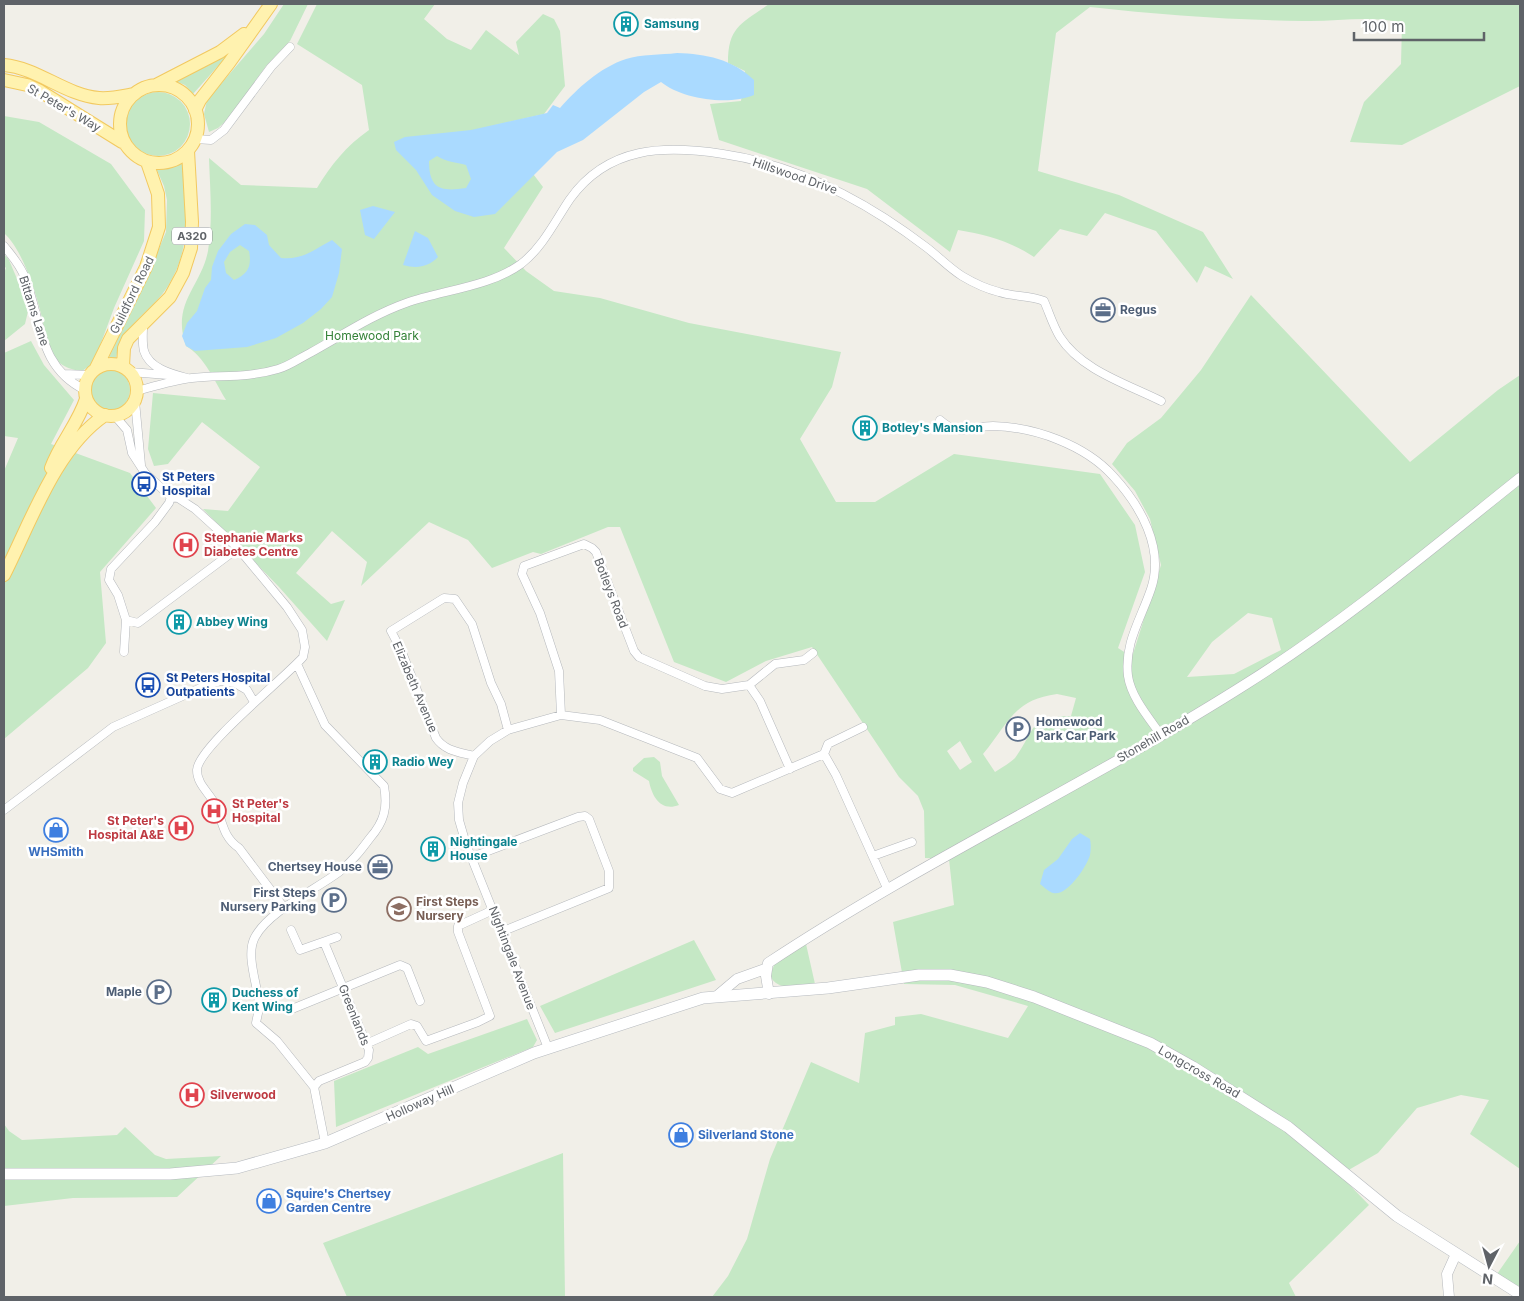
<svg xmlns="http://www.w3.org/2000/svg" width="1524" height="1301" font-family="Inter,sans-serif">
	<rect width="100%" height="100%" fill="#f1efe8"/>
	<path fill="#c5e8c5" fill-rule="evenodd" d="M 284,4 L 308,4 L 290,41 L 266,66 L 228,119 L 218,128 L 209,132 L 204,114 L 207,100 L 264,34 Z
		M 317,4 L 435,4 L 424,19 L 447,39 L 471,50 L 486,30 L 519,55 L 516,42 L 543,14 L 554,19 L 560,31 L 565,86 L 544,114 L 496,125 L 543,187 L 504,248 L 526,271 L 554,291 L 600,298 L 689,323 L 841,352 L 832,387 L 800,439 L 836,502 L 875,502 L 954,454 L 1100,474 L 1135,525 L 1145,572 L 1118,648 L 1132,657 L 1161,565 L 1150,519 L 1135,491 L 1112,464 L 1127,443 L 1161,418 L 1201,370 L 1251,295 L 1410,462 L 1498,390 L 1520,375 L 1520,1169 L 1470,1134 L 1489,1100 L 1461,1095 L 1417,1108 L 1378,1153 L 1340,1175 L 1369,1205 L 1289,1283 L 1296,1297 L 712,1297 L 728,1276 L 747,1239 L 770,1159 L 811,1062 L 859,1083 L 865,1033 L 895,1025 L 895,1017 L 921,1014 L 1008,1038 L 1028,1006 L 955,985 L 904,984 L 893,922 L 954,905 L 949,859 L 925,858 L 924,811 L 918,796 L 899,777 L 812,647 L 766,661 L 726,682 L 674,662 L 620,527 L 608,527 L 541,554 L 533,552 L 492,568 L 468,540 L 429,522 L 361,586 L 367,562 L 332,531 L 296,573 L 331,604 L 345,600 L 327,641 L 279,587 L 203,509 L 228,511 L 260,467 L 202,422 L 168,464 L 154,466 L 148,449 L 153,393 L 226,400 C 215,382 205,357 186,346 C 171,303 201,287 208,251 C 213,220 210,189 209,158 L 241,185 L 317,188 C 331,165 346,146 369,130 L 362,85 L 297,44 ZM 1248,613 L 1272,618 L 1281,650 L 1234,674 L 1187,677 L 1212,642 ZM 1057,694 L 1076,698 L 1071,716 C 1027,717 1036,730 1015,758 C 1010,763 1001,768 995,772 L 983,754 C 1009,723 1013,700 1057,694 ZM 960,741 L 972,762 L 960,770 L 947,751 Z
		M 769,4 L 1520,4 L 1520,86 L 1402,145 L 1350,142 L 1364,102 L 1401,64 L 1402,23 C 1369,15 1337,22 1303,21 C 1232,20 1161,15 1090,7 L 1056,33 L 1038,171 L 1119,195 L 1203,232 L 1233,279 L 1205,266 L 1197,283 L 1156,231 L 1105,213 L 1087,236 L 1060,229 L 1034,257 C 1010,241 987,235 958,230 L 950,252 L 867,189 L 719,140 L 710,104 L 741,101 L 745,71 L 728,63 C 728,26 742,24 769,4 Z
		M 223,55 L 227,56 L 193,94 L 185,85 L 175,81 L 209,65 Z
		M126 124a32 32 0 1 1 64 0a32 32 0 1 1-64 0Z
		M 4,116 L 39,122 L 111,164 L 145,210 L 144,241 L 114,308 L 98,351 L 91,365 L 82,371 C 68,370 54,363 49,348 C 45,338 44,325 41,314 C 35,290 22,249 4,233 Z
		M 184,159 C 183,207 195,242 168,286 C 152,312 120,326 116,359 L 109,357 L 139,296 L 166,232 L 167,200 L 164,186 L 156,168 L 179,163 Z
		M 4,254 L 9,260 L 29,307 L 25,324 L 4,341 L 4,273 L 6,268 L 4,266 Z
		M 31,341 L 44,365 L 74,400 L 51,444 L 130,473 L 156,508 L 100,572 L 106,643 L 88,668 L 4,739 L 4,471 L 18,438 L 4,436 L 4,353 Z
		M90 390a20 20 0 1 1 40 0a20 20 0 1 1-40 0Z
		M 654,757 L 660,762 L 662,776 L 679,805 C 661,812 652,797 649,781 L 633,771 L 633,768 L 644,758 Z
		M 694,940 L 716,980 L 555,1033 L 540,1006 Z
		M 806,944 L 815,984 C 800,985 777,993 770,975 L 775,963 Z
		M 527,1019 L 537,1040 L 533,1047 L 336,1127 L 334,1081 L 418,1047 L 428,1054 Z
		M 4,1124 L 9,1131 L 22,1140 L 117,1135 L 125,1127 L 155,1155 L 166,1159 L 221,1156 L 177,1197 L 73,1198 L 4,1206 Z
		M 563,1153 L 565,1297 L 347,1297 L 323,1243 Z
		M 1520,1241 L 1520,1287 L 1497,1274 Z"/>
	<path fill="#aadaff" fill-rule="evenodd" d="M 677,53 C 706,54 732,59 754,80 L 754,95 C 728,106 682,99 661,82 L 644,92 L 583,140 L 557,152 L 495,214 L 474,217 L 455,211 L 432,195 L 416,170 L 396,150 L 394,142 L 405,137 L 471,130 L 547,113 L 553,105 L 560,108 C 578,88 599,68 626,59 C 641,54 661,55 677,53 ZM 437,156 C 446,162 456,162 466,165 L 471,179 L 466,188 C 441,192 429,189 429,161 Z
		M 373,206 L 395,212 L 374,239 L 365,235 L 360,210 Z
		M 245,224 L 255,225 L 267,235 L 269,245 L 281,258 C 303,260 313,250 332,240 L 342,249 L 339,273 L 332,297 L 321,309 L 303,323 L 276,338 L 247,347 L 195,351 L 186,346 L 182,336 L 187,323 L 197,311 L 205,288 L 211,280 L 212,267 L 218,251 L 231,234 ZM 240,245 L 249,251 C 252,266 248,274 234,280 L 226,273 L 224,262 L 230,252 Z
		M 415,231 L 428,238 L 438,257 C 428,267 417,269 403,265 Z
		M 1080,833 L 1090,839 C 1091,844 1091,849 1090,855 C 1087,866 1067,897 1053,893 C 1049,892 1044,887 1040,884 L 1044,870 L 1058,859 L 1072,839 Z"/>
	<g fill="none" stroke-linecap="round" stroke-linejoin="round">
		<g stroke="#b5b8bc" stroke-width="9">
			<path id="minor" d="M 195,139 L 211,140 L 224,130 L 271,67 L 290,47
				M 4,246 C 12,256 21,266 25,278 C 42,321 38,367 85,390
				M 143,326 C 143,334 142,343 144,351 C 149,368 171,374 187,378
				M 130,372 L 168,375
				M 64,374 L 90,375
				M 137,391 C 155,386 174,380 192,378 C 222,375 248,378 278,369 C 289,366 300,358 310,353 C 341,336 372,315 406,303 C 443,290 489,287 521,264 C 543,247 555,221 570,199 C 608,146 664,145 723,154 C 798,165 867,202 926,247 C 938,256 949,268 962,276 C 972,282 987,289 999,292 C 1014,297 1029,295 1044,301 C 1049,312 1053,326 1060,337 C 1081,370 1127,384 1161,401
				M 135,401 L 141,465
				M 115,416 L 127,430 L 132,453 L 145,473 L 171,497 L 178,498 L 195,509 L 238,548 L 287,607 L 302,630 L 305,647 L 303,657 C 285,678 198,747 197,770 C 197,785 210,793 216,806 C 223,823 223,837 239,848 L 285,909
				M 940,420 C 960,438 971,426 993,426 C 1035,427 1085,445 1113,476 C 1140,505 1165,548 1151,589 C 1141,619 1124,643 1128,676 C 1131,697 1149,718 1161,735
				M 126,620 L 138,623 L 238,548
				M 124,652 L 126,620 L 118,595 L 109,580 L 111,569 L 155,522 L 169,503 L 171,497
				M 297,664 L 325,725 L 384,786 C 388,808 384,822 370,838 C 361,850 352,862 339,872 C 315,890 269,911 255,937 C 245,955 258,985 259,1005 C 259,1011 257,1017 256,1023 L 277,1041 L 314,1087 L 325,1143
				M 749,685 L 775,664 L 804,660 L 813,653
				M 561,715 L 559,671 L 540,613 L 522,574 L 524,566 L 584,544 L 592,548 L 596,552 L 634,651 L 639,657 L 705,686 L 722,689 L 749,685 L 760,701 L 790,769
				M 824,754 L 828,744 L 863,727
				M 474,756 C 459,752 445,751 436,738 L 401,650 L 391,631 L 444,598 L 455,599 L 472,624 L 491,683 L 501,704 L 508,730
				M 4,810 L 113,727 L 205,686 L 221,681 L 235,683 L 247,690 L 254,702
				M 873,856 L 912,842
				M 472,857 L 578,817 L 585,816 L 589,819 L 609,871 L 609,888 L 501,932
				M 291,930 L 300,950 L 337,937
				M 292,1009 L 400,965 L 407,968 L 420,1001
				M 366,1044 L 411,1024 L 417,1026 L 426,1041 L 478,1022 L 490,1016 L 458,932 L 458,926 L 493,910
				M 548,1048 L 466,844 L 459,820 L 458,803 L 463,783 L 474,756 L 490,741 L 508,730 L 561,715 L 600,720 L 697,758 L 720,789 L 732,793 L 824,754 L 836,775 L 887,888
				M 314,1087 L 319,1081 L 365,1062 L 368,1058 L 369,1050 L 324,942"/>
		</g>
		<g stroke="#b5b8bc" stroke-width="11">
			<path id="tertiary" d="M 769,994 L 766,976 L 768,963 C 922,861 1090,783 1246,684 C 1343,623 1431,549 1520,478
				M 718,995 L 737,979 L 765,969
				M 1449,1297 L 1447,1274 L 1456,1254"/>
		</g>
		<g stroke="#b6babf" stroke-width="12">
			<path id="secondary" d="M 4,1174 L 170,1174 L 237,1168 L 325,1143 L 534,1053 L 703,998 L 828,988 L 919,975 L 950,975 L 987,982 L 1034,997 L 1150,1043 L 1193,1067 L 1288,1127 L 1397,1216 L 1520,1294"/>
		</g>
		<g stroke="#f2c960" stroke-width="14">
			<path id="primary" d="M 4,65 C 38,68 65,95 99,98 C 111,99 123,96 134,94
				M 4,80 L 27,85 L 40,91 L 122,142
				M120 124a39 39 0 1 1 78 0a39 39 0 1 1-78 0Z
				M 156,85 L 220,52 L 244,34
				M 195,110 L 200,100 L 229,63 L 271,4
				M85 390a26 26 0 1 1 52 0a26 26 0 1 1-52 0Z
				M 123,366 L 124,348 L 128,339 L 170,297 L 183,273 L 191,248 L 192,222 L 188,151
				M 96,368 L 146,267 L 159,227 L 158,194 L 147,162
				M 51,468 C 60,443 78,424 86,399
				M 4,575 C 31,522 55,449 105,415"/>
		</g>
		<use href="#minor" stroke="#fff" stroke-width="8"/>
		<use href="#tertiary" stroke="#fff" stroke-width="10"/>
		<use href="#secondary" stroke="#fff" stroke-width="11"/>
		<use href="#primary" stroke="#fff2af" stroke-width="12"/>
	</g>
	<defs>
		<g id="building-ring" transform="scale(1.25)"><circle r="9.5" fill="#fff" stroke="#0f9aa8" stroke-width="1.5"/><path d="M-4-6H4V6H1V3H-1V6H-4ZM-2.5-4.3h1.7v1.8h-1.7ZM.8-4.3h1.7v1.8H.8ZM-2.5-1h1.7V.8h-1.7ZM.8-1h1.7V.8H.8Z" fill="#0f9aa8"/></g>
		<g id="office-ring" transform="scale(1.25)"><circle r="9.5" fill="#fff" stroke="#5c6f8a" stroke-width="1.5"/><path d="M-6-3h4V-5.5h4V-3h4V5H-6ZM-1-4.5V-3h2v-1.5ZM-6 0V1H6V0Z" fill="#5c6f8a"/></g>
		<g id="bus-ring" transform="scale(1.25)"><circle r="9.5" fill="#fff" stroke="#1a4fb4" stroke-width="1.5"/><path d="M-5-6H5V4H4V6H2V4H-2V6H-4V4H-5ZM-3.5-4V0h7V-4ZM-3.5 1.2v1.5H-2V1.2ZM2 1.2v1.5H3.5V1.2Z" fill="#1a4fb4"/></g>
		<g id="hospital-ring" transform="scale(1.25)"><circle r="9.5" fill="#fff" stroke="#e0444e" stroke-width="1.5"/><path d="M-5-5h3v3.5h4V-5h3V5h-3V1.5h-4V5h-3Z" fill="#e0444e"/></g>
		<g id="parking-ring" transform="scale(1.25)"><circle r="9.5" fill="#fff" stroke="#5c6f8a" stroke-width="1.5"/><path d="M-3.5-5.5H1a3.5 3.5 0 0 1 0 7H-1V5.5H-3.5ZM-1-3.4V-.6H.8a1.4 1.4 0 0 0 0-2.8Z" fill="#5c6f8a"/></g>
		<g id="shop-ring" transform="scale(1.25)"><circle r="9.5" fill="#fff" stroke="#3f7fe0" stroke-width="1.5"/><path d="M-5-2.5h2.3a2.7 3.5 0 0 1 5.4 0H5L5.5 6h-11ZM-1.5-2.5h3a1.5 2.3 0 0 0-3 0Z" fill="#3f7fe0"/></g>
		<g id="school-ring" transform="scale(1.25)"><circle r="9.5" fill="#fff" stroke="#8d6e63" stroke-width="1.5"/><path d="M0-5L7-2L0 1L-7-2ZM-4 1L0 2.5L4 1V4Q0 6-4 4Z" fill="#8d6e63"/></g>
	</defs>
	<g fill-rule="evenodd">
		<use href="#building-ring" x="626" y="24"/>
		<use href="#office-ring" x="1103" y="310"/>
		<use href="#building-ring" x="865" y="428"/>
		<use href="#bus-ring" x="144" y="484"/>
		<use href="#hospital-ring" x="186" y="545"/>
		<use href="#building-ring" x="179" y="622"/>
		<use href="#bus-ring" x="148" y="685"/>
		<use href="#parking-ring" x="1018" y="729"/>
		<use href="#building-ring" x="375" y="762"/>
		<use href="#hospital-ring" x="214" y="811"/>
		<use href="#hospital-ring" x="181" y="828"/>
		<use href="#shop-ring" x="56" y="830"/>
		<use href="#building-ring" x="433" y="849"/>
		<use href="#office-ring" x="380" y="867"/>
		<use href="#parking-ring" x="334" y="900"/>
		<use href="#school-ring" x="399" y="909"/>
		<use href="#parking-ring" x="159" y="992"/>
		<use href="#building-ring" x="214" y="1000"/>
		<use href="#hospital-ring" x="192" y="1095"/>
		<use href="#shop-ring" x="681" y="1135"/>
		<use href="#shop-ring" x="269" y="1201"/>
	</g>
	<g text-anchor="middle" stroke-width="5" stroke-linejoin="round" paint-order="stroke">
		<rect fill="#fff" stroke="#8f9295" stroke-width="1" x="172" y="227.5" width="40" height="17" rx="4"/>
		<g font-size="11" font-weight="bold" fill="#5f6368">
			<text x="192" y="240">A320</text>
		</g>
		<g font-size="12" font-weight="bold" fill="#0d838f" stroke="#fff" text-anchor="start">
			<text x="644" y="28">Samsung</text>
			<text x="882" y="432">Botley's Mansion</text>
			<text x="196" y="626">Abbey Wing</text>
			<text x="392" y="766">Radio Wey</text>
			<text x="450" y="846">Nightingale<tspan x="450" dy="14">House</tspan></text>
			<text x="232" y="997">Duchess of<tspan x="232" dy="14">Kent Wing</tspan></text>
		</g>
		<g font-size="12" fill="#5f6368" stroke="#fff">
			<text transform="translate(64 108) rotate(30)" y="4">St Peter's Way</text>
			<text transform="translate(795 176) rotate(19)" y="4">Hillswood Drive</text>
			<text transform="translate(132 295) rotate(-64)" y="4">Guildford Road</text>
			<text transform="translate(34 311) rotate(72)" y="4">Bittams Lane</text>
			<text transform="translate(611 593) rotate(69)" y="4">Botleys Road</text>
			<text transform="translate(415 687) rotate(67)" y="4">Elizabeth Avenue</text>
			<text transform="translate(1153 739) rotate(-30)" y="4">Stonehill Road</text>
			<text transform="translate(512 958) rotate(69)" y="4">Nightingale Avenue</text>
			<text transform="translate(354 1015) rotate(68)" y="4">Greenlands</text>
			<text transform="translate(1199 1072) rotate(30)" y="4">Longcross Road</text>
			<text transform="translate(420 1103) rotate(-24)" y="4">Holloway Hill</text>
		</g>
		<g font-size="12" font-weight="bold" fill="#4e5e75" stroke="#fff" text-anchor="end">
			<text x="1120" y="314" text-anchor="start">Regus</text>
			<text x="1036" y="726" text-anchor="start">Homewood<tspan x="1036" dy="14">Park Car Park</tspan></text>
			<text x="362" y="871">Chertsey House</text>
			<text x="316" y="897">First Steps<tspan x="316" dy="14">Nursery Parking</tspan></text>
			<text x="142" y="996">Maple</text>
		</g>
		<g font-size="12" fill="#348238" stroke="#fff">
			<text x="372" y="340">Homewood Park</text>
		</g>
		<g font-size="12" font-weight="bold" fill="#164399" stroke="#fff" text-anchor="start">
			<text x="162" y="481">St Peters<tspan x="162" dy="14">Hospital</tspan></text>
			<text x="166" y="682">St Peters Hospital<tspan x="166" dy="14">Outpatients</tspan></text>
		</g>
		<g font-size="12" font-weight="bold" fill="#be3a42" stroke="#fff" text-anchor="start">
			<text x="204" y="542">Stephanie Marks<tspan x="204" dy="14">Diabetes Centre</tspan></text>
			<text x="232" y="808">St Peter's<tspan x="232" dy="14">Hospital</tspan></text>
			<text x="164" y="825" text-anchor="end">St Peter's<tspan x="164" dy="14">Hospital A&amp;E</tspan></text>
			<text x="210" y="1099">Silverwood</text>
		</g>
		<g font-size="12" font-weight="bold" fill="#366cbe" stroke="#fff" text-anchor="start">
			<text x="56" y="856" text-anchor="middle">WHSmith</text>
			<text x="698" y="1139">Silverland Stone</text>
			<text x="286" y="1198">Squire's Chertsey<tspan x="286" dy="14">Garden Centre</tspan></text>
		</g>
		<g font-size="12" font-weight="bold" fill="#785e54" stroke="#fff" text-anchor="start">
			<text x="416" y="906">First Steps<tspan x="416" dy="14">Nursery</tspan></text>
		</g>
	</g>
	<rect width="1524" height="1301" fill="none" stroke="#5f6368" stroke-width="10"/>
	<g transform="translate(1489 1266) rotate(186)" stroke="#ffffff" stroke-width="4" paint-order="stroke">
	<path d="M0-4L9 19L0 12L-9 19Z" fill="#5f6368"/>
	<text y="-8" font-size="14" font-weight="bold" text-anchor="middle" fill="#5f6368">N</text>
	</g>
	<path d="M1354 32v8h130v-8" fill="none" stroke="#5f6368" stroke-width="2.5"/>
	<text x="1362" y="32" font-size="15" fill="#5f6368" stroke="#ffffff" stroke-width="4" paint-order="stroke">100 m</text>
</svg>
